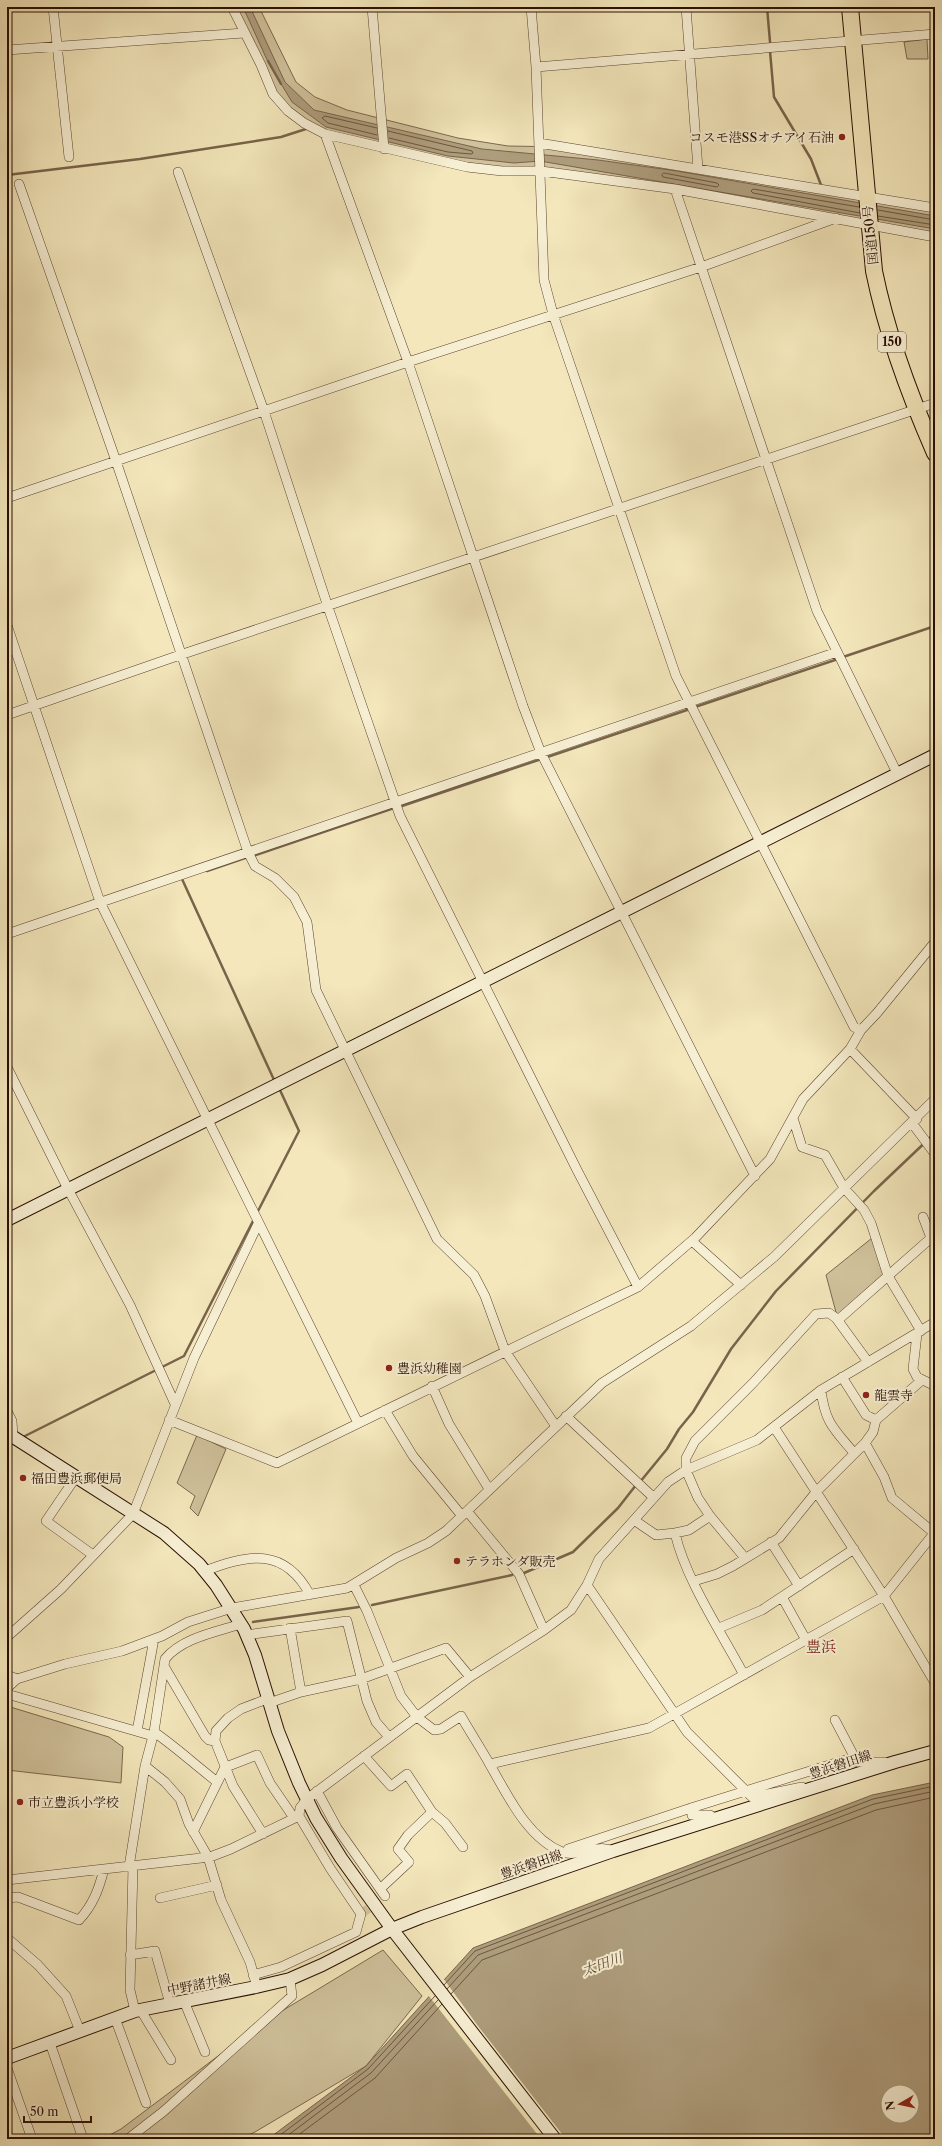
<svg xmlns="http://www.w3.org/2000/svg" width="942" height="2146" font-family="'Libre Caslon Text','Noto Serif JP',serif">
	<rect width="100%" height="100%" fill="#f3e7bb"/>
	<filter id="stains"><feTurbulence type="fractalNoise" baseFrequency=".005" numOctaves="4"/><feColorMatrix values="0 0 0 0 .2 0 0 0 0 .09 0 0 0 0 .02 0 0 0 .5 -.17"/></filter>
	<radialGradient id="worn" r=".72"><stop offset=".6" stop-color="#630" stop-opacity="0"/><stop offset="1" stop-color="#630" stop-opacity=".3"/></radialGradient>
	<path fill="#d0c29c" stroke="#7c684f" d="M 236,7 L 259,7 L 296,82 L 315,97 L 347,110 L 458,138 L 508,146 L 567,147 L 935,211 L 935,234 L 718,196 L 502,171 L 314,128 L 282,104 Z
		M 927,39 L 928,59 L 907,59 L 904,42 Z
		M 872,1238 L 886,1275 L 837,1316 L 826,1275 Z
		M 197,1435 L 226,1449 L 198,1516 L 190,1508 L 195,1496 L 177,1483 Z
		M 7,1706 L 109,1737 L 123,1747 L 121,1783 L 7,1770 Z
		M 383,1950 L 422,1996 L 366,2066 L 255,2132 L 240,2139 L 102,2139 L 121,2129 L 262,2023 Z"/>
	<path fill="#ae9d7c" stroke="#78644b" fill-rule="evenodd" d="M 243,7 L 250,7 L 285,82 L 314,110 L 482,149 L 598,160 L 677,171 L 935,216 L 935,229 L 540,161 L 514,163 L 448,156 L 326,127 L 292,102 L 268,62 Z
		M 935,1782 L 935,2139 L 268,2139 L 366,2066 L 473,1948 L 872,1795 ZM 888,2092 L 912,2092 L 912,2116 L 888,2116 Z"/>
	<path fill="#f3e7bb" d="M 443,1978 L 478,2026 L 566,2139 L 541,2139 L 428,1995 Z"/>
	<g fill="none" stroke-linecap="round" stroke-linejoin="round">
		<path stroke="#6b563f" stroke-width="1" d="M 377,128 L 325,116 L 322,118 L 328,123 L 377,135
			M 388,131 L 472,151 L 473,153 L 471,154 L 448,152 L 389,138
			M 664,173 L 717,183 L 719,185 L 717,187 L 663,177 L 662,175 Z
			M 859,207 L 753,189 L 751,191 L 753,193 L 860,213
			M 878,210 L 935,220
			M 878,216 L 935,225
			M 444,1985 L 475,1951 L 873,1799 L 935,1786
			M 447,1989 L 478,1955 L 874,1804 L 935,1791
			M 451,1994 L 482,1960 L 876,1810 L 935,1797
			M 275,2139 L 368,2069 L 435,1996
			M 283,2139 L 371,2073 L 438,2000
			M 293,2139 L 375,2078 L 442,2004"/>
		<path stroke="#78644b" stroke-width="2.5" d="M 767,7 L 770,42
			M 770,51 L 774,97 L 811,159 L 821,185
			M 268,61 L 281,84
			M 7,175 L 140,159 L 281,137 L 309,128
			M 843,657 L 935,626
			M 695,707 L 838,659
			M 399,807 L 690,709
			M 253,856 L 394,808
			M 207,871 L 248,857
			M 182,879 L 275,1082
			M 257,1213 L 299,1131 L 279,1088
			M 21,1438 L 184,1356 L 254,1219
			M 7,1444 L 12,1441
			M 640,1482 L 667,1449 L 679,1429 L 693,1412 L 731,1349 L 776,1291 L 874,1191 L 935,1133
			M 524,1573 L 573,1552 L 618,1508 L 636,1485
			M 372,1605 L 512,1575
			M 253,1622 L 359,1607"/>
		<path stroke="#d5c69f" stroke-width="9" stroke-dasharray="9 4.5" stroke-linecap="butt" d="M 361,1914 L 385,1896"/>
		<g stroke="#5b4430" stroke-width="10">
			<path id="street" d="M 53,7 L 69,157
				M 232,7 L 261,65 L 273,94 L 288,111 L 304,123 L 325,134 L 467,167 L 502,171 L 541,171 L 675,189 L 935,237
				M 372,7 L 384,149
				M 531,7 L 536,67 L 544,280 L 553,314 L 676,676 L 854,1027 L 861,1030
				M 686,7 L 698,169
				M 7,50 L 244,33
				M 536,67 L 935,34
				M 325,134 L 408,362 L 523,706 L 541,753 L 755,1176
				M 539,143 L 935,208
				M 178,172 L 264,411 L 328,607 L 400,816 L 577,1170 L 638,1287
				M 19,184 L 116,461 L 248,852 L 255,866 L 275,878 L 294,897 L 307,922 L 316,990 L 437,1239 L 474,1275 L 485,1296 L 505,1351 L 555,1425
				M 675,189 L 817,611 L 898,775
				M 7,498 L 408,362 L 701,267 L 836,218
				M 7,625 L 100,902 L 358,1423
				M 7,715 L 180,655 L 935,403
				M 7,934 L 837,652
				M 850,1049 L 917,1119
				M 7,1067 L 68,1189 L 130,1305 L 175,1404
				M 793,1118 L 802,1147 L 825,1155 L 844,1188 L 864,1210 L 871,1223 L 888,1276 L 921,1331
				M 912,1123 L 935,1154
				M 923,1217 L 931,1238
				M 692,1241 L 741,1285
				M 838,1320 L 931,1238 L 935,1239
				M 917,1334 L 913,1369 L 917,1377 L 935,1386
				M 842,1377 L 866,1415 L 876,1420
				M 432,1386 L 449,1424 L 489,1489
				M 821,1390 C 825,1423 834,1429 854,1453
				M 385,1410 L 413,1456 L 462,1516
				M 7,1411 L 12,1421 L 13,1437
				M 566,1416 L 653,1497
				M 169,1420 L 277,1463 L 638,1287 L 695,1238 L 770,1159 L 803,1099 L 850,1049 L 861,1030 L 877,1013 L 935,942
				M 774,1427 L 884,1596 L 935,1683
				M 865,1443 L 884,1477 L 892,1498 L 934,1533
				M 76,1477 L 46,1521 L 93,1555
				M 467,1511 L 519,1574 L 544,1630
				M 710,1516 L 689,1530 L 675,1533 C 685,1578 721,1632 744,1675
				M 634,1520 L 656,1535 L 675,1533
				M 771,1542 L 799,1586
				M 745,1558 L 710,1516 L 698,1498 L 686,1470 L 686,1458 L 695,1441 L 753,1383 L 816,1314 L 829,1313 L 836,1318 L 868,1362
				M 205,1571 C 248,1554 285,1547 310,1595
				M 694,1581 L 717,1574 L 733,1566 L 779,1538 L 817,1491 L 865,1443 L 873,1432 L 876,1420 L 922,1380
				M 354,1585 L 367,1611 L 401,1696 L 417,1717 L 434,1730 L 441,1729 L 461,1716 C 470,1732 480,1747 489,1763 C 507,1794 527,1838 562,1852 C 579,1858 596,1843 613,1851
				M 587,1585 L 687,1732 L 752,1797 L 802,1787
				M 782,1597 L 806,1640
				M 290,1628 L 301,1692
				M 719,1628 L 762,1610 L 854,1549
				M 246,1635 L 347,1621 L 367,1701 L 376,1722 L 389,1737
				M 7,1637 L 61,1589 L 133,1514 L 194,1358 L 258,1224
				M 164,1666 L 205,1736 L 209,1740 L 215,1741
				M 7,1675 L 17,1679
				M 7,1688 L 17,1679 L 65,1664 L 122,1651 L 162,1636 L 188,1622 L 232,1608 L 347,1588 L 396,1558 L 428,1543 L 446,1531 L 602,1383 L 691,1326 L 774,1257 L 935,1099
				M 7,1694 L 153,1736
				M 269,1703 L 301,1692 L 361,1679 L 446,1648 L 470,1677
				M 835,1720 L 857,1762 L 885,1762
				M 137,1731 L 154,1639
				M 154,1732 C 176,1747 195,1765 216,1781
				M 364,1756 L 391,1786 L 407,1774 L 432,1812 L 445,1823 L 463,1847
				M 490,1764 L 649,1728 L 884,1596 L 935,1532
				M 145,1766 L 165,1782 L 180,1799 L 189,1824 L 208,1857 L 221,1900 L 250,1962 L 255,1980
				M 226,1767 L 257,1755 L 270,1783 L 294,1818
				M 317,1791 L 337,1828 L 385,1896
				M 691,1808 L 692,1815 L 710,1815 L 715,1819
				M 193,1832 L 226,1765
				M 263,1834 L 233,1786 L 215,1741 L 216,1731 L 228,1718 L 241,1709 L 267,1699
				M 568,1849 L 691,1808 L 855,1757
				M 133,1866 L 130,1990 L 135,2011
				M 129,1867 L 145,1766 L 154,1732 L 165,1659 C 182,1638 216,1632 241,1624
				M 7,1880 L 210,1857 L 231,1849 L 299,1816
				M 380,1889 L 409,1862 L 398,1849 L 408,1835 L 432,1812
				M 7,1898 L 18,1897 L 79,1920 C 93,1905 99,1889 104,1869
				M 160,1898 L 217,1885
				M 7,1938 L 38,1965 L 66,1996 L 80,2031
				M 130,1955 L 155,1951 L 170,2004
				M 253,1975 L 281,1967 L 356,1932 L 361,1914 L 330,1868 L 299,1816 L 300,1808 L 307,1799 L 470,1677 L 544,1630 L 571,1610 L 587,1585 L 599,1559 L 668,1482 L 686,1470 L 757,1440 L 821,1390 L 935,1322
				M 184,2001 L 205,2052
				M 140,2009 L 171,2060
				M 115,2018 L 146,2103
				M 50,2043 L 83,2139
				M 7,2068 L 32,2139
				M 128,2139 L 164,2111 L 292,1996 L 290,1979"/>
		</g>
		<g stroke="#280e02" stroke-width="14">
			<path id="secondary" d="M 7,1220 L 935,755
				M 7,1433 L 164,1533 L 199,1564 L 216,1585 L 244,1629 L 255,1655 L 278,1731 L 299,1783 L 316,1818 L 341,1858 L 392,1929 L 555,2139
				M 7,2058 L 135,2011 L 256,1987 L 290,1979 L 322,1965 L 392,1929 L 422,1917 L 613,1851 L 895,1762 L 935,1751"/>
		</g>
		<g stroke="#280e02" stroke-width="18">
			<path id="highway" d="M 850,7 L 874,271 C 887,335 909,394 935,453"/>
		</g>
		<use href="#street" stroke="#f7efd3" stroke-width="9"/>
		<use href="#secondary" stroke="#f7efd3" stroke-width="12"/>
		<use href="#highway" stroke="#f3e7bb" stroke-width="16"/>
	</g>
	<g fill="#8f2418" stroke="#f7efd3" stroke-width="1.5">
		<circle cx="842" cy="137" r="4"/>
		<circle cx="389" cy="1368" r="4"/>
		<circle cx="866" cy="1395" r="4"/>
		<circle cx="23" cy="1478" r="4"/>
		<circle cx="457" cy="1561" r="4"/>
		<circle cx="20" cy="1802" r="4"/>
	</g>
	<g text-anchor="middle" stroke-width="4" stroke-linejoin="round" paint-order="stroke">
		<rect fill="#f7efd3" stroke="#665241" stroke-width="1" x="878" y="332" width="28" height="20" rx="3"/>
		<g font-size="12" font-weight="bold" fill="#280e02">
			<text x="892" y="346">150</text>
		</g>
		<g font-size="13" fill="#280e02" stroke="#f7efd3" text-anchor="start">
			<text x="834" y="142" text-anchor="end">コスモ港SSオチアイ石油</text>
			<text x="397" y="1373">豊浜幼稚園</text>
			<text x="874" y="1400">龍雲寺</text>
			<text x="31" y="1483">福田豊浜郵便局</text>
			<text x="465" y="1566">テラホンダ販売</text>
			<text x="28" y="1807">市立豊浜小学校</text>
		</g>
		<g font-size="13" fill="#280e02" stroke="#f7efd3">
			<text transform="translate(870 235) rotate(-96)" y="5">国道150号</text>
			<text transform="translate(840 1764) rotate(-18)" y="5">豊浜磐田線</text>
			<text transform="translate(531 1864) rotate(-19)" y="5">豊浜磐田線</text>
			<text transform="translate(199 1984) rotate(-11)" y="5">中野諸井線</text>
		</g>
		<g font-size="14" font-style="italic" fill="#644e39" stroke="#f7efd3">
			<text transform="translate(602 1964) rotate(-20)" y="5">太田川</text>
		</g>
		<g font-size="15" fill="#7a1f14" stroke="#f7efd3">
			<text x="821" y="1652">豊浜</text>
		</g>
	</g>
	<rect width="942" height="2146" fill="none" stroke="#f3e7bb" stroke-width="24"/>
	<rect x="8" y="8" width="926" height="2130" fill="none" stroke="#280e02" stroke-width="2"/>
	<rect x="12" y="12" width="918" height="2122" fill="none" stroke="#280e02"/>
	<g transform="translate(900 2104) rotate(261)"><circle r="19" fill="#f7efd3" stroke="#a4957f"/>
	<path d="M0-3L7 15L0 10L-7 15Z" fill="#8f2418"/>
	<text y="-6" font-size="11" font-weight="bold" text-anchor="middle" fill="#280e02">N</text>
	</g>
	<path d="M24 2116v6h67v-6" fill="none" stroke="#280e02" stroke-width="2"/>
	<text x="30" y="2116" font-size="12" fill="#280e02" stroke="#f7efd3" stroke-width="3" paint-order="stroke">50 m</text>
	<rect width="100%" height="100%" filter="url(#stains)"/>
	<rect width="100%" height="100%" fill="url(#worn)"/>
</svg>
